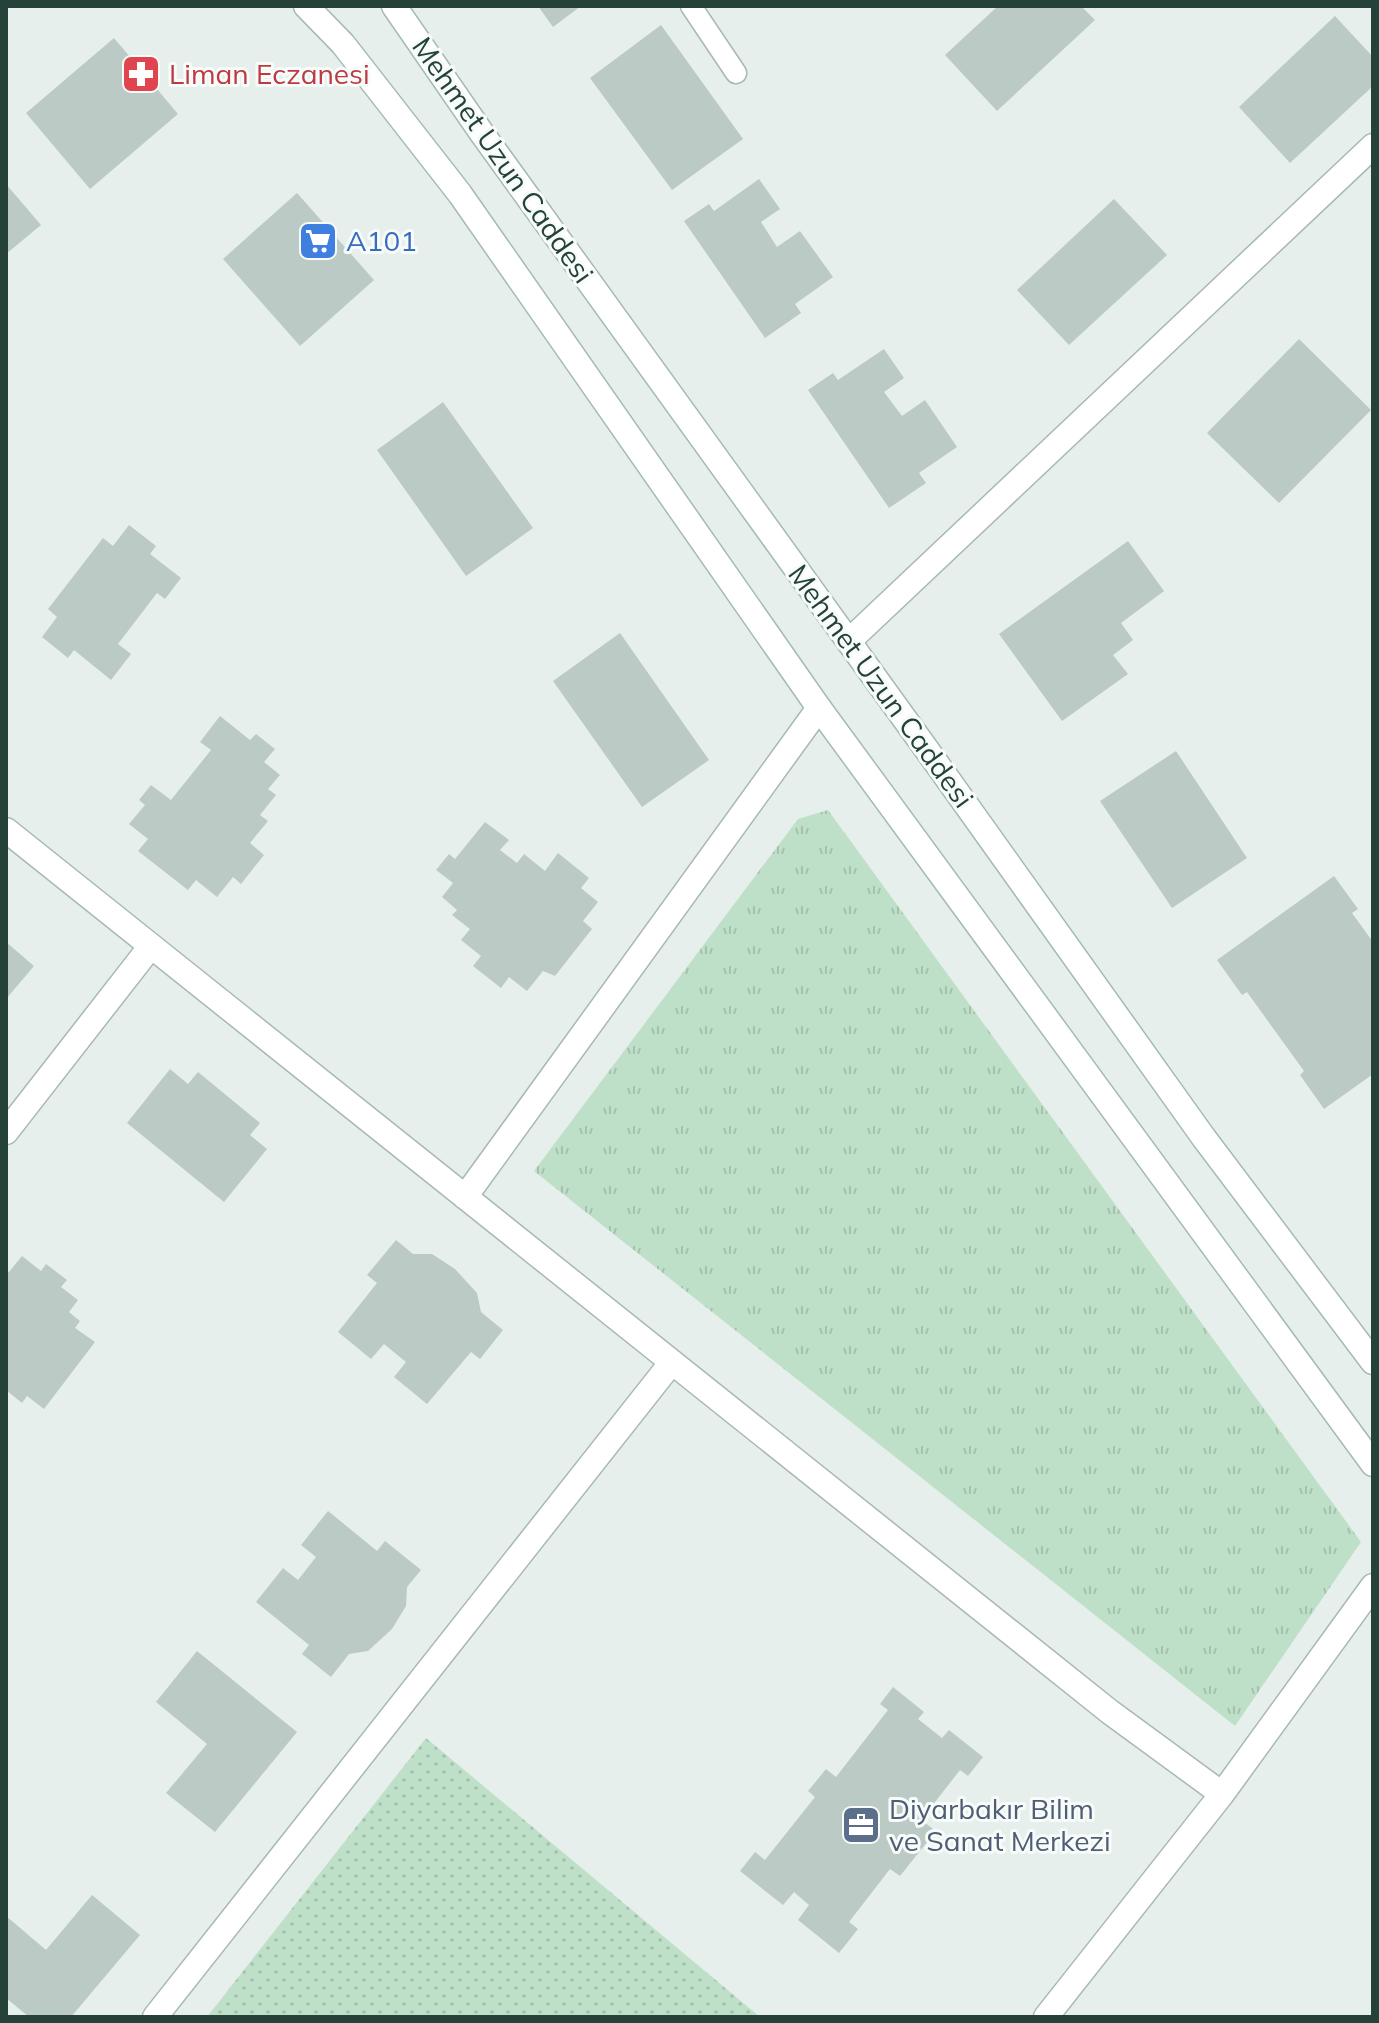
<svg xmlns="http://www.w3.org/2000/svg" width="1379" height="2023" font-family="Mulish,sans-serif">
	<defs>
		<pattern id="grass-dots" width="8" height="8" patternUnits="userSpaceOnUse" patternTransform="scale(2)"><rect width="8" height="8" fill="#bfe0c8"/><path d="M2 2h.1M6 6h.1" fill="none" stroke="#a4c1ad" stroke-width="1.8" stroke-linecap="round"/></pattern>
		<pattern id="park-tufts" width="24" height="20" patternUnits="userSpaceOnUse" patternTransform="scale(2)"><rect width="24" height="20" fill="#bfe0c8"/><path d="M3 7l-1-3M5 7V3M7 7l1-3M15 17l-1-3M17 17v-4M19 17l1-3" fill="none" stroke="#a4c1ad"/></pattern>
	</defs>
	<rect width="100%" height="100%" fill="#e6efeb"/>
	<path fill="url(#grass-dots)" d="M 426,1738 L 760,2017 L 207,2017 Z"/>
	<path fill="url(#park-tufts)" d="M 828,810 L 1361,1542 L 1235,1726 L 534,1171 L 798,819 Z"/>
	<path fill="#bbcac4" d="M 538,6 L 581,6 L 553,27 Z
		M 998,6 L 1081,6 L 1095,20 L 997,111 L 945,55 Z
		M 1335,16 L 1373,57 L 1373,86 L 1290,163 L 1239,107 Z
		M 661,25 L 743,139 L 672,190 L 590,78 Z
		M 114,38 L 178,114 L 90,189 L 26,113 Z
		M 759,179 L 780,209 L 761,222 L 777,247 L 800,231 L 833,277 L 795,304 L 801,313 L 765,338 L 684,221 L 709,204 L 714,211 Z
		M 6,184 L 41,225 L 6,254 Z
		M 297,193 L 374,280 L 300,346 L 223,259 Z
		M 1114,199 L 1167,255 L 1069,345 L 1017,290 Z
		M 1299,339 L 1371,410 L 1279,503 L 1207,433 Z
		M 884,349 L 904,378 L 884,392 L 902,416 L 925,400 L 957,447 L 919,473 L 926,483 L 889,508 L 808,390 L 833,373 L 838,380 Z
		M 443,402 L 533,528 L 466,576 L 377,450 Z
		M 129,525 L 156,546 L 150,554 L 181,578 L 165,599 L 157,593 L 118,644 L 131,654 L 111,680 L 74,650 L 68,658 L 42,637 L 57,617 L 48,609 L 103,538 L 113,546 Z
		M 1128,541 L 1164,591 L 1121,623 L 1133,640 L 1113,655 L 1128,674 L 1062,721 L 999,634 Z
		M 620,633 L 709,760 L 642,807 L 553,681 Z
		M 220,716 L 250,740 L 256,734 L 275,749 L 264,762 L 280,775 L 268,789 L 276,795 L 260,815 L 268,821 L 250,843 L 264,855 L 241,884 L 233,877 L 217,897 L 196,880 L 188,890 L 138,851 L 148,839 L 129,824 L 145,805 L 139,800 L 151,785 L 171,800 L 211,750 L 200,742 Z
		M 1176,751 L 1247,858 L 1172,908 L 1100,801 Z
		M 485,822 L 509,840 L 500,850 L 517,863 L 524,854 L 545,871 L 558,853 L 589,878 L 581,888 L 598,902 L 583,921 L 592,929 L 555,976 L 543,971 L 527,991 L 509,977 L 501,988 L 473,966 L 481,956 L 461,940 L 470,929 L 452,915 L 457,910 L 442,897 L 453,883 L 436,870 L 449,854 L 455,859 Z
		M 1334,876 L 1358,909 L 1352,913 L 1373,942 L 1373,1074 L 1324,1109 L 1300,1075 L 1304,1071 L 1247,992 L 1242,995 L 1217,960 Z
		M 6,942 L 34,966 L 6,999 Z
		M 170,1069 L 188,1084 L 198,1072 L 260,1123 L 250,1135 L 267,1149 L 224,1202 L 127,1123 Z
		M 396,1240 L 413,1254 L 432,1254 L 455,1269 L 477,1293 L 481,1312 L 503,1330 L 480,1359 L 471,1352 L 427,1404 L 394,1377 L 406,1362 L 384,1344 L 371,1359 L 338,1332 L 377,1283 L 367,1275 Z
		M 22,1256 L 41,1271 L 46,1264 L 67,1280 L 61,1287 L 78,1300 L 69,1312 L 80,1321 L 75,1328 L 95,1342 L 44,1409 L 27,1396 L 22,1403 L 6,1390 L 6,1270 L 9,1272 Z
		M 328,1511 L 377,1551 L 385,1541 L 421,1570 L 407,1587 L 406,1606 L 392,1629 L 368,1651 L 349,1654 L 331,1677 L 302,1654 L 309,1645 L 256,1602 L 283,1568 L 298,1580 L 316,1557 L 301,1545 Z
		M 197,1651 L 297,1732 L 215,1832 L 166,1793 L 207,1744 L 156,1702 Z
		M 893,1687 L 924,1712 L 918,1719 L 942,1738 L 949,1730 L 983,1757 L 968,1776 L 960,1770 L 921,1820 L 936,1831 L 900,1876 L 890,1869 L 849,1922 L 858,1929 L 839,1953 L 798,1920 L 809,1905 L 794,1892 L 783,1905 L 740,1871 L 755,1852 L 765,1860 L 815,1797 L 808,1791 L 826,1769 L 836,1777 L 888,1710 L 880,1704 Z
		M 92,1895 L 140,1935 L 71,2017 L 29,2017 L 6,1998 L 6,1916 L 46,1950 Z"/>
	<g fill="none" stroke-linecap="round" stroke-linejoin="round">
		<g stroke="#a8b8b2" stroke-width="23">
			<path id="lane" d="M 691,6 L 736,73"/>
		</g>
		<g stroke="#a8b8b2" stroke-width="27">
			<path id="street" d="M 849,641 L 1373,146
				M 6,830 L 1110,1712 L 1222,1794
				M 6,1132 L 151,946
				M 465,1197 L 819,708
				M 155,2017 L 672,1362
				M 1046,2017 L 1222,1794 L 1373,1586"/>
		</g>
		<g stroke="#a4bbb3" stroke-width="27">
			<path id="secondary" d="M 306,6 L 343,44 L 460,194 L 819,708 L 1373,1464
				M 394,6 L 481,132 L 922,743 L 1204,1138 L 1373,1362"/>
		</g>
		<use href="#lane" stroke="#fff" stroke-width="20"/>
		<use href="#street" stroke="#fff" stroke-width="24"/>
		<use href="#secondary" stroke="#fff" stroke-width="24"/>
	</g>
	<defs>
		<g id="pharmacy-square" transform="scale(2)"><rect x="-9" y="-9" width="18" height="18" rx="4" fill="#e0444e" stroke="#f7fbf9"/><path d="M-2-6h4v4h4v4h-4v4h-4v-4h-4v-4h4Z" fill="#fff"/></g>
		<g id="supermarket-square" transform="scale(2)"><rect x="-9" y="-9" width="18" height="18" rx="4" fill="#3f7fe0" stroke="#f7fbf9"/><path d="M-6-5.5h2.5l.6 2H6L4.5 2H-2.5L-4.4-4H-6ZM-1.5 3.2a1.3 1.3 0 1 0 .1 0ZM3 3.2a1.3 1.3 0 1 0 .1 0Z" fill="#fff"/></g>
		<g id="office-square" transform="scale(2)"><rect x="-9" y="-9" width="18" height="18" rx="4" fill="#5c6f8a" stroke="#f7fbf9"/><path d="M-6-3h4V-5.5h4V-3h4V5H-6ZM-1-4.5V-3h2v-1.5ZM-6 0V1H6V0Z" fill="#fff"/></g>
	</defs>
	<g fill-rule="evenodd">
		<use href="#pharmacy-square" x="141" y="74"/>
		<use href="#supermarket-square" x="318" y="241"/>
		<use href="#office-square" x="861" y="1825"/>
	</g>
	<g text-anchor="middle" stroke-width="6" stroke-linejoin="round" paint-order="stroke">
		<g font-size="28" fill="#be3a42" stroke="#f7fbf9" text-anchor="start">
			<text x="169" y="84">Liman Eczanesi</text>
		</g>
		<g font-size="28" fill="#24423a" stroke="#f7fbf9">
			<text transform="translate(503 160) rotate(55)" y="10">Mehmet Uzun Caddesi</text>
			<text transform="translate(881 686) rotate(54)" y="10">Mehmet Uzun Caddesi</text>
		</g>
		<g font-size="28" fill="#366cbe" stroke="#f7fbf9" text-anchor="start">
			<text x="346" y="251">A101</text>
		</g>
		<g font-size="28" fill="#4e5e75" stroke="#f7fbf9" text-anchor="start">
			<text x="889" y="1819">Diyarbakır Bilim<tspan x="889" dy="32">ve Sanat Merkezi</tspan></text>
		</g>
	</g>
	<rect width="1379" height="2023" fill="none" stroke="#24423a" stroke-width="16"/>
</svg>
